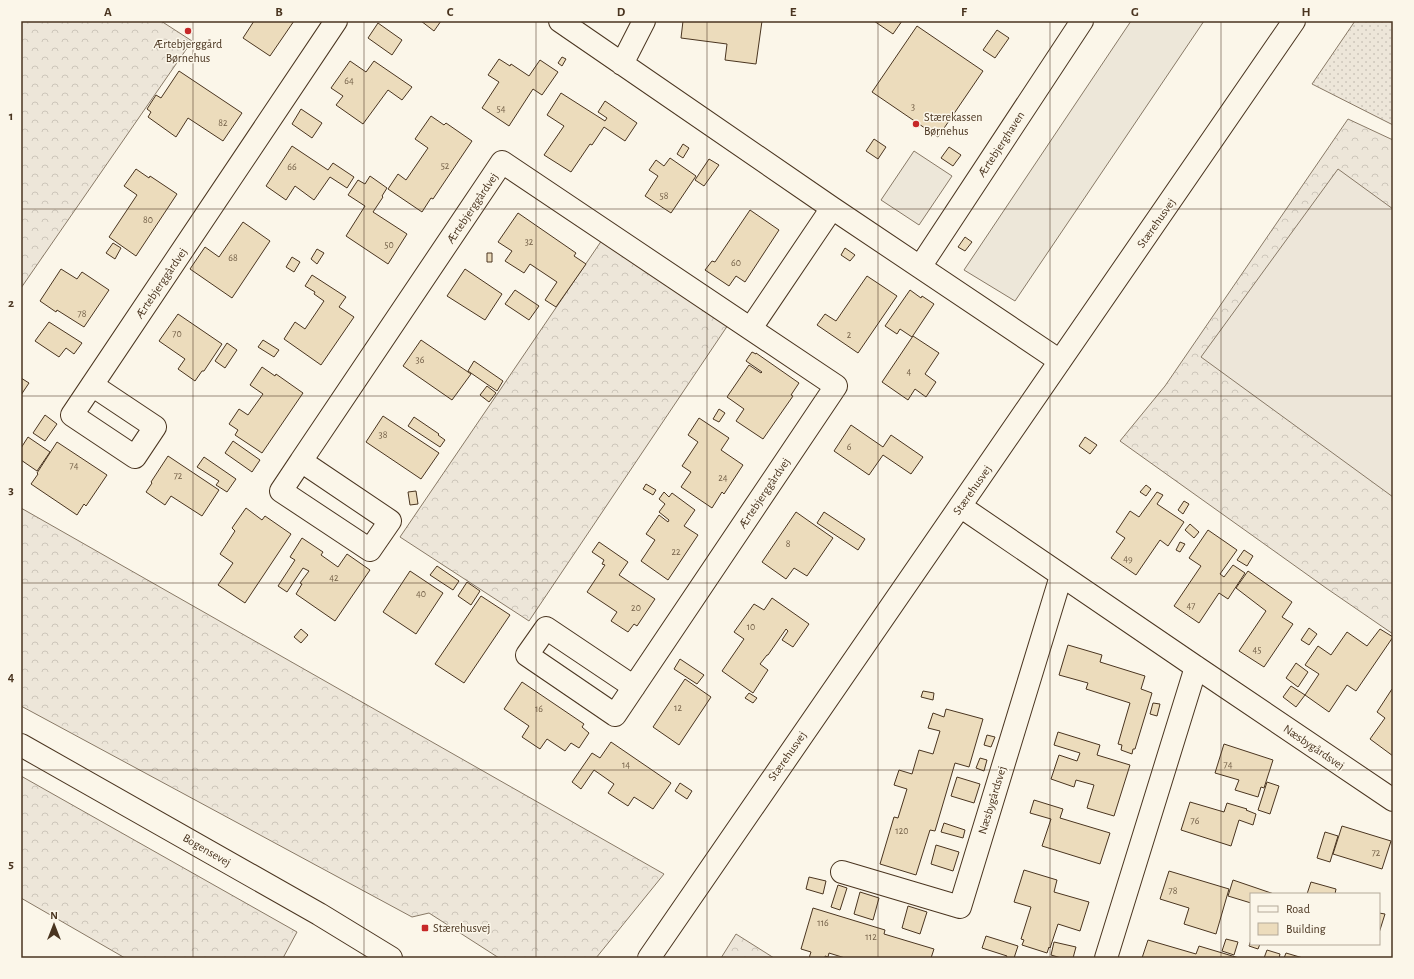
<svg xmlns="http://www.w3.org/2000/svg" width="1414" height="979" font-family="'Alegreya Sans',sans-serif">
	<defs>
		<pattern id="grass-dots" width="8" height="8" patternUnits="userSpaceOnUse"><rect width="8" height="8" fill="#ede6d9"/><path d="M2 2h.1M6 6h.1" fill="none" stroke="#cdc6ba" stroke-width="1.8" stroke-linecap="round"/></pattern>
		<pattern id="forest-crowns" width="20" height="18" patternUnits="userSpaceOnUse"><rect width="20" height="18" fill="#ede6d9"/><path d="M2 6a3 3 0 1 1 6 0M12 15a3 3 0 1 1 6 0" fill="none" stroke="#cdc6ba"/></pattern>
	</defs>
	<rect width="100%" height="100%" fill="#fbf6e9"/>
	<path fill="url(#grass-dots)" stroke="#887966" d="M 1355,21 L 1393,21 L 1393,125 L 1312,84 Z"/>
	<path fill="url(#forest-crowns)" stroke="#887966" d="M 21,21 L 161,21 L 192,41 L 21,288 Z
		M 1348,119 L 1393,140 L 1393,634 L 1326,588 L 1120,441 L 1165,386 Z
		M 602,240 L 728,325 L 529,621 L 400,537 Z
		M 21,508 L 664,874 L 596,958 L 499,958 L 429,913 L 412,917 L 21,706 Z
		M 21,776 L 297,932 L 283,958 L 125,958 L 21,898 Z
		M 736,934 L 774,958 L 721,958 Z"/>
	<path fill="#ede6d9" stroke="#887966" d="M 1338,169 L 1393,209 L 1393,497 L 1201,357 Z"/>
	<path fill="#ede7d9" stroke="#887966" d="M 1131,21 L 1204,21 L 1015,301 L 964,270 Z
		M 914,151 L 952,176 L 919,225 L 881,200 Z"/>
	<path fill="#ecdcbc" stroke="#4a3520" d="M 254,21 L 294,21 L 270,56 L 243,38 Z
		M 421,21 L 441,21 L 434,31 Z
		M 683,21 L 762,21 L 756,64 L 725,60 L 727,44 L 681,38 Z
		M 874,21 L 902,21 L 893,34 Z
		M 378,23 L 402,40 L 392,55 L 368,38 Z
		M 917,26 L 983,71 L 938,137 L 872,92 Z
		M 997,30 L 1009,38 L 995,58 L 983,50 Z
		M 562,57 L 566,59 L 562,66 L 558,63 Z
		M 499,59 L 510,66 L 511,64 L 529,76 L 540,60 L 558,72 L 542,95 L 533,89 L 509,126 L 482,108 L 499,82 L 488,75 Z
		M 350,61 L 366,72 L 374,61 L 412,87 L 402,100 L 388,90 L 363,124 L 336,105 L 343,96 L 331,88 Z
		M 179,71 L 242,113 L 223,141 L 188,118 L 176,137 L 148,117 L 151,112 L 147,109 L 156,95 L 161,98 Z
		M 561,93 L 605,121 L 607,118 L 598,112 L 605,101 L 637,123 L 625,141 L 604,127 L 592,145 L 590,144 L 571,172 L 544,155 L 564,126 L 547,115 Z
		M 301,109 L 322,123 L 312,138 L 292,124 Z
		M 431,116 L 444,125 L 446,123 L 472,141 L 433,199 L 431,198 L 422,212 L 388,189 L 398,174 L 406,180 L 428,148 L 415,139 Z
		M 874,139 L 886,147 L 878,159 L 866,151 Z
		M 683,144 L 689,148 L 683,158 L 677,154 Z
		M 292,146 L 328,170 L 333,163 L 354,177 L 347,188 L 330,177 L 314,200 L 295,186 L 286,200 L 266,186 Z
		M 949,147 L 961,155 L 953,166 L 941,158 Z
		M 670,158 L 696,176 L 671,213 L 645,196 L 658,176 L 649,170 L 656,160 L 664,166 Z
		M 709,159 L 719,165 L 704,186 L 695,180 Z
		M 136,169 L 149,178 L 150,176 L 177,194 L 136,256 L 109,237 L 137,195 L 124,186 Z
		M 370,176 L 387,188 L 382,196 L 383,197 L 373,212 L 407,234 L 388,264 L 346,236 L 365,206 L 348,195 L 358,180 L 365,184 Z
		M 750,210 L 779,230 L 745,282 L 736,276 L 729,286 L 705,270 L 712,261 L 715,262 Z
		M 518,213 L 576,253 L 574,256 L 586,264 L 556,307 L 545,300 L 557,282 L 530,264 L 524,273 L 505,261 L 512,251 L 498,242 Z
		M 243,222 L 270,241 L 232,298 L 190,269 L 205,247 L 219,257 Z
		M 965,237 L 972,242 L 965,251 L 958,247 Z
		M 113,243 L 121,248 L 115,259 L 106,253 Z
		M 845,248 L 855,255 L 850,261 L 841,255 Z
		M 317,249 L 324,253 L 317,264 L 311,259 Z
		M 487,253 L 492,253 L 492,262 L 487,262 Z
		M 292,257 L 300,262 L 294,272 L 286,267 Z
		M 61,269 L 77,279 L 82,272 L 109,290 L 84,327 L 57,310 L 56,312 L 40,301 Z
		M 465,269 L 502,294 L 485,320 L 447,296 Z
		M 312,275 L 346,297 L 339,307 L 354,317 L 321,365 L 284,339 L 295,322 L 305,329 L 324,301 L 314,294 L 315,292 L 305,286 Z
		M 867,276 L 897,296 L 858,353 L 817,325 L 825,314 L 836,321 Z
		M 515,290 L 539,306 L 529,320 L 505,304 Z
		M 910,290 L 921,298 L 922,296 L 934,304 L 912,337 L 900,329 L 897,334 L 885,326 Z
		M 178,314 L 222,344 L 204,371 L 202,371 L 195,381 L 178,369 L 185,359 L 159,341 Z
		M 49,322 L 82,343 L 74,354 L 66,348 L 59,357 L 35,341 Z
		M 913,336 L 939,353 L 925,374 L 936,382 L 926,397 L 915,389 L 908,400 L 882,382 Z
		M 263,340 L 279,350 L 274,357 L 258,347 Z
		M 421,340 L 471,374 L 452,400 L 403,366 Z
		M 227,343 L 237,350 L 225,368 L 215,361 Z
		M 752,352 L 756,354 L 756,353 L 799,383 L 791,395 L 793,396 L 763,439 L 736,421 L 744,409 L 727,397 L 749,365 L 761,373 L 762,372 L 746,361 Z
		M 474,361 L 503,381 L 497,391 L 468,371 Z
		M 262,367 L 275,376 L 276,374 L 303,393 L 262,453 L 235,435 L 238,430 L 229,424 L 239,409 L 248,415 L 263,394 L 250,385 Z
		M 21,378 L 29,383 L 21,395 Z
		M 487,386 L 496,393 L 489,402 L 480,395 Z
		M 719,409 L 725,413 L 719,422 L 713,419 Z
		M 45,415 L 57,424 L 45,441 L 33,433 Z
		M 383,416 L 439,453 L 421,479 L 366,442 Z
		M 414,417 L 439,434 L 438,435 L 445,440 L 440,447 L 408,426 Z
		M 699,418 L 729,438 L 721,450 L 743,465 L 724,494 L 722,492 L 712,508 L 681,487 L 691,472 L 682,466 L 698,442 L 688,435 Z
		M 851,425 L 883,447 L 891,435 L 923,457 L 911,474 L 883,455 L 869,475 L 834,451 Z
		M 28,437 L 50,452 L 37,471 L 21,460 L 21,448 Z
		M 1085,437 L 1097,445 L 1090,454 L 1079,446 Z
		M 233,441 L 260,460 L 252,472 L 225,453 Z
		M 57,442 L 107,475 L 86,506 L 84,504 L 77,515 L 31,484 L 38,474 L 37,473 Z
		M 168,456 L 219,490 L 202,516 L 171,496 L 165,505 L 146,492 L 152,483 L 151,482 Z
		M 204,457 L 236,479 L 227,492 L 216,485 L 219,481 L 197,467 Z
		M 646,484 L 656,490 L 653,495 L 643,489 Z
		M 1146,485 L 1151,489 L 1146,496 L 1140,492 Z
		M 416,491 L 418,504 L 410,505 L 408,492 Z
		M 664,492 L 669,497 L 672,493 L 695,510 L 684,526 L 698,535 L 668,580 L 641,561 L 655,540 L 646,534 L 659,515 L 668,522 L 669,520 L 659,512 L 665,504 L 659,499 Z
		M 1157,492 L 1163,495 L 1157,504 L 1184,522 L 1168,546 L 1160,540 L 1136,575 L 1111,558 L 1125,538 L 1116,532 L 1130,511 L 1139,517 Z
		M 1184,501 L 1189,504 L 1183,514 L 1178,510 Z
		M 246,508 L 262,520 L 265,516 L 291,534 L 245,603 L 218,585 L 233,563 L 220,554 L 235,531 L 232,528 Z
		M 796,512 L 833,538 L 807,576 L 794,568 L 786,579 L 762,562 Z
		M 824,512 L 865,539 L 858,550 L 817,523 Z
		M 1190,524 L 1199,532 L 1194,538 L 1185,530 Z
		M 1208,530 L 1237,550 L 1220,574 L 1224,577 L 1233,565 L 1245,573 L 1228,599 L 1219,593 L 1199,623 L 1174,606 L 1201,566 L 1189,558 Z
		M 302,538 L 323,552 L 321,555 L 338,567 L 347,554 L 370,570 L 335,621 L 296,594 L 302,584 L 300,583 L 309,571 L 303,568 L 287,592 L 278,586 L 295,560 L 290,557 Z
		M 599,542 L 628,562 L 619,575 L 655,599 L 637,626 L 634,624 L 628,632 L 611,621 L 617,612 L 587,592 L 605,565 L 602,564 L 604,560 L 592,552 Z
		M 1180,542 L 1185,544 L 1180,552 L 1176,550 Z
		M 1244,550 L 1253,556 L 1247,566 L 1237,560 Z
		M 437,566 L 459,581 L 453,590 L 430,575 Z
		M 410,571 L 443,593 L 416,634 L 383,612 Z
		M 1248,571 L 1292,602 L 1282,617 L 1293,624 L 1264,667 L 1239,651 L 1266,611 L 1236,588 Z
		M 467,582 L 480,591 L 471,605 L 458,596 Z
		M 481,596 L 510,615 L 464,683 L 435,664 Z
		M 772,598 L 809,624 L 793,647 L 782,640 L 788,631 L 786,629 L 768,655 L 767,655 L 760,664 L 768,670 L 753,693 L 722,671 L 744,639 L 734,632 L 754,604 L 764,610 Z
		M 1309,628 L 1317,634 L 1309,645 L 1301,640 Z
		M 301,629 L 308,635 L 301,643 L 294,637 Z
		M 1380,629 L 1393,637 L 1356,691 L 1347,685 L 1329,712 L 1305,695 L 1319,674 L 1305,665 L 1318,646 L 1331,655 L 1347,632 L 1367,646 Z
		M 1068,645 L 1102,655 L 1100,662 L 1145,676 L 1141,689 L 1152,693 L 1135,749 L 1133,749 L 1132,754 L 1121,750 L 1122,745 L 1118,744 L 1130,703 L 1086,689 L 1088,683 L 1059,675 Z
		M 680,659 L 704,675 L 697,684 L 674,669 Z
		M 1296,663 L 1308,672 L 1298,687 L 1286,678 Z
		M 685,679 L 711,697 L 679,745 L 653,727 Z
		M 522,682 L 584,724 L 582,727 L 589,733 L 579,748 L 571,743 L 565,751 L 547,739 L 540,749 L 522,737 L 529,726 L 504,709 Z
		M 1291,686 L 1305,695 L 1296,707 L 1283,697 Z
		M 1392,689 L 1393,690 L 1393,756 L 1370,739 L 1385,718 L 1377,712 Z
		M 923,691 L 934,693 L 933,700 L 921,697 Z
		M 749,693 L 757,698 L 753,703 L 745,698 Z
		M 1153,703 L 1160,704 L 1157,716 L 1150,714 Z
		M 946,709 L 983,719 L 969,767 L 955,763 L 935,831 L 930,830 L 916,875 L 880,864 L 894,817 L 898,818 L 907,789 L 894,785 L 899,770 L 912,774 L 919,750 L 933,754 L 940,731 L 928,728 L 933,713 L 944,717 Z
		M 1058,732 L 1100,745 L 1097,755 L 1130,765 L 1114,816 L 1087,808 L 1094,785 L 1076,780 L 1074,787 L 1051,779 L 1059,755 L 1077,761 L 1080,753 L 1054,745 Z
		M 987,735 L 995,737 L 991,747 L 984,745 Z
		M 611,742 L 671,783 L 653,809 L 634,797 L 628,806 L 608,793 L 614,784 L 594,770 L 581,789 L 572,782 L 592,753 L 600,758 Z
		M 1224,744 L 1273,760 L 1264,788 L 1261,787 L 1258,797 L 1235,790 L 1239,780 L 1215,773 Z
		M 980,758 L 987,760 L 984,771 L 976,768 Z
		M 957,777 L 980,784 L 974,803 L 951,796 Z
		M 1267,782 L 1279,786 L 1270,814 L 1258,810 Z
		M 680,783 L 692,791 L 687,799 L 675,791 Z
		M 1034,800 L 1063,809 L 1060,818 L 1110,833 L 1100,864 L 1042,846 L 1051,819 L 1030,813 Z
		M 1190,802 L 1224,812 L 1227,803 L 1247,809 L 1246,810 L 1256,814 L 1253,825 L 1239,820 L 1231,846 L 1181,830 Z
		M 944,823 L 965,830 L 963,838 L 941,832 Z
		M 1342,826 L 1391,841 L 1382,869 L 1333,854 Z
		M 1325,832 L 1338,836 L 1330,862 L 1317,858 Z
		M 936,845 L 959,852 L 953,871 L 931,864 Z
		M 1024,870 L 1057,880 L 1054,892 L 1089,902 L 1080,931 L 1058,924 L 1050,948 L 1049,947 L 1047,953 L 1022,945 L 1024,940 L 1021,939 L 1031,907 L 1014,902 Z
		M 1169,871 L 1229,889 L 1216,934 L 1184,924 L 1189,908 L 1160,899 Z
		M 809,877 L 826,881 L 823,894 L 806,889 Z
		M 1233,880 L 1274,894 L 1251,894 L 1251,903 L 1228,896 Z
		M 1311,882 L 1336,889 L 1335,894 L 1307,894 Z
		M 838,885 L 847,888 L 840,910 L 831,907 Z
		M 860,892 L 879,898 L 873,920 L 854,914 Z
		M 908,906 L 927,912 L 920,934 L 902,928 Z
		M 813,908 L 885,930 L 884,934 L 934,949 L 931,958 L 845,958 L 829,953 L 828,957 L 825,956 L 825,958 L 809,958 L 811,952 L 801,949 Z
		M 1379,913 L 1385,914 L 1379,933 Z
		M 986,936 L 1018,946 L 1014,958 L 1006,958 L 1007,956 L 982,948 Z
		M 1226,939 L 1238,942 L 1234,955 L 1222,951 Z
		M 1148,940 L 1196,954 L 1199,946 L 1239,958 L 1142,958 Z
		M 1251,940 L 1251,944 L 1260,944 L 1258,949 L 1249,946 Z
		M 1054,942 L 1076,947 L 1073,958 L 1061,958 L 1051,955 Z
		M 1267,950 L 1280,954 L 1279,958 L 1264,958 Z
		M 1286,953 L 1303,958 L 1284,958 Z"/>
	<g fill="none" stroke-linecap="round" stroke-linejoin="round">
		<g stroke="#4a3520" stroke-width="24">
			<path id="minor" d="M 560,21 L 832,208 L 1060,361
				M 622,64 L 644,21
				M 920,267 L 1082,21
				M 751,328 L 832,208
				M 92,385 L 155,427 L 135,457 L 72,415 L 336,21
				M 301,461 L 502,162 L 836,386 L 615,715 L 527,655 L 546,628 L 634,687
				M 301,461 L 390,521 L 370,550 L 281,491 Z
				M 960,506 L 1196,667 L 1393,800
				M 842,872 L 960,907 L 1061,576
				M 649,958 L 1294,21
				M 1106,958 L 1196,667"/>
		</g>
		<g stroke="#4a3520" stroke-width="24">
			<path id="major" d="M 21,745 L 319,914 L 391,958"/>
		</g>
		<use href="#minor" stroke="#fbf6e9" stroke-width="22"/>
		<use href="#major" stroke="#fbf6e9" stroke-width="22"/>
	</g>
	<path fill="none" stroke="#4a3520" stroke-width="1" stroke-opacity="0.55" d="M 193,21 L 193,958M 364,21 L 364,958M 536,21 L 536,958M 707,21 L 707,958M 878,21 L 878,958M 1050,21 L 1050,958M 1221,21 L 1221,958M 21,209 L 1393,209M 21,396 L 1393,396M 21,583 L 1393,583M 21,770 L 1393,770"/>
	<g fill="#c62828" stroke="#fbf6e9" stroke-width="1.5">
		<circle cx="188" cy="31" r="4"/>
		<circle cx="916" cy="124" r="4"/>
		<rect x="421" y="924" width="8" height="8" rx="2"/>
	</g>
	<g text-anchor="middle" stroke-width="3" stroke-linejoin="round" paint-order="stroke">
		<g font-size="10" fill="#725f47">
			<text x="349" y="84">64</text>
			<text x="913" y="110">3</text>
			<text x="501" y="112">54</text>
			<text x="223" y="126">82</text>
			<text x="445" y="169">52</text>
			<text x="292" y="170">66</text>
			<text x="664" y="199">58</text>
			<text x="148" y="223">80</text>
			<text x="529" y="245">32</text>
			<text x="389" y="248">50</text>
			<text x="233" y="261">68</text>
			<text x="736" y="266">60</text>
			<text x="82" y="317">78</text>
			<text x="177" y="337">70</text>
			<text x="849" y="338">2</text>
			<text x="420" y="363">36</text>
			<text x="909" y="375">4</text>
			<text x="383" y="438">38</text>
			<text x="849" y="450">6</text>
			<text x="74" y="469">74</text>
			<text x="178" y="479">72</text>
			<text x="723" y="481">24</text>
			<text x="788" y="547">8</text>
			<text x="676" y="555">22</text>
			<text x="1128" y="562">49</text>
			<text x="334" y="581">42</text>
			<text x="421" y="597">40</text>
			<text x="1191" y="609">47</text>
			<text x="636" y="611">20</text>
			<text x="751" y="630">10</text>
			<text x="1257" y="653">45</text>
			<text x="678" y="711">12</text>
			<text x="539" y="712">16</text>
			<text x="626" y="768">14</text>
			<text x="1228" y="768">74</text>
			<text x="1195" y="824">76</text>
			<text x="902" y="834">120</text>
			<text x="1376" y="856">72</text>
			<text x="1173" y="894">78</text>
			<text x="823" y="926">116</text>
			<text x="871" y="940">112</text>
		</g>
		<g font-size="12" fill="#4a3520" stroke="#fbf6e9" text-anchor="start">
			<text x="188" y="48" text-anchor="middle">Ærtebjerggård<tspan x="188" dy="14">Børnehus</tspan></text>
			<text x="924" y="121">Stærekassen<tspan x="924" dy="14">Børnehus</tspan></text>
			<text x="433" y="932">Stærehusvej</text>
		</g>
		<g font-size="12" fill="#4a3520" stroke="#fbf6e9">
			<text transform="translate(1001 144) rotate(-57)" y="4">Ærtebjerghaven</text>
			<text transform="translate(472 208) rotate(-56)" y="4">Ærtebjerggårdvej</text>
			<text transform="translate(1156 223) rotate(-55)" y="4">Stærehusvej</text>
			<text transform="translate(161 283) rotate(-56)" y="4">Ærtebjerggårdvej</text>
			<text transform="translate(972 490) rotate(-55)" y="4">Stærehusvej</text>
			<text transform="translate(764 493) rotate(-56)" y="4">Ærtebjerggårdvej</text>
			<text transform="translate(1314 747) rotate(34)" y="4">Næsbygårdsvej</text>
			<text transform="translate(787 756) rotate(-55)" y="4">Stærehusvej</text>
			<text transform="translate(992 800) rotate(-73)" y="4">Næsbygårdsvej</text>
			<text transform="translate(207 850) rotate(30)" y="4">Bogensevej</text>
		</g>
	</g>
	<rect width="1414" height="979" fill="none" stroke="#fbf6e9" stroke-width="44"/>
	<rect x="1250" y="893" width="130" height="52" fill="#fbf6e9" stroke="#b4a999"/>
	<rect x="1258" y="906" width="20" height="6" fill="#fbf6e9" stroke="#b4a999"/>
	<text x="1286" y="913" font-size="12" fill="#4a3520">Road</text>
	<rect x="1258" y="923" width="20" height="12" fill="#ecdcbc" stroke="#b4a999"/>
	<text x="1286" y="933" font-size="12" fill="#4a3520">Building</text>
	<g transform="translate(54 925)" stroke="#fbf6e9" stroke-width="3" paint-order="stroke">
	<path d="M0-3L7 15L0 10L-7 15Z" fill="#4a3520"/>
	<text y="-6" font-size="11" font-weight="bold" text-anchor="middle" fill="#4a3520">N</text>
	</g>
	<rect x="22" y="22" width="1370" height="935" fill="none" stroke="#4a3520" stroke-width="1.5"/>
	<g font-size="13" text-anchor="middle" font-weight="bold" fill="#4a3520">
		<text x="108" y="16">A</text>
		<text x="279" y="16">B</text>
		<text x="450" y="16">C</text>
		<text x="621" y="16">D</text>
		<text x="793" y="16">E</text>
		<text x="964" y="16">F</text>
		<text x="1135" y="16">G</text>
		<text x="1306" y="16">H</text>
		<text x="11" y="120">1</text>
		<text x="11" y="307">2</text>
		<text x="11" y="494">3</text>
		<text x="11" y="681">4</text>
		<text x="11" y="868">5</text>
	</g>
</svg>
